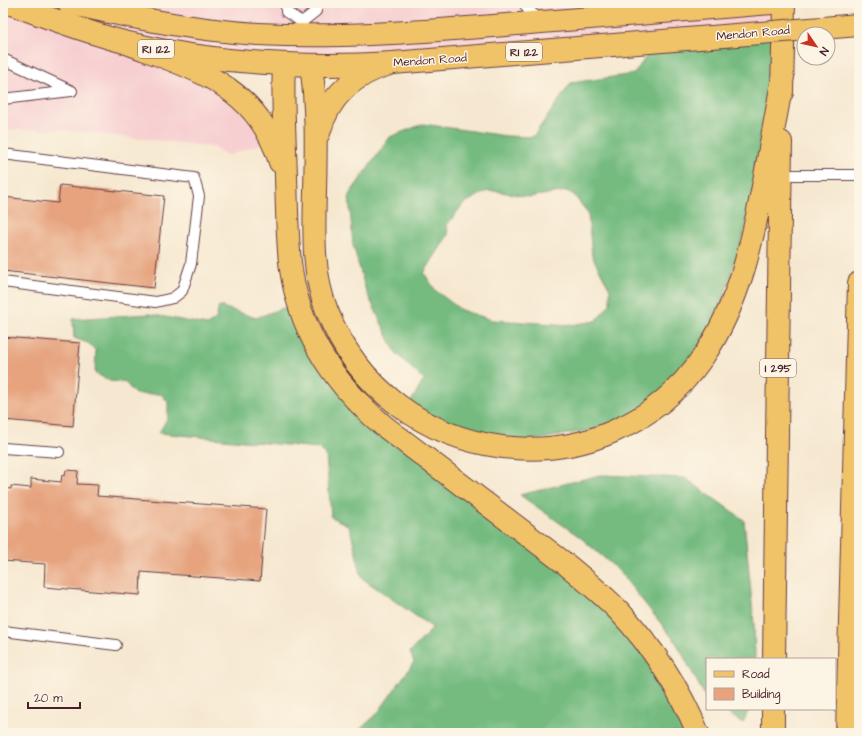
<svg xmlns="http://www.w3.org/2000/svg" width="862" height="736" font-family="'Architects Daughter',sans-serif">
	<rect width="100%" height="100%" fill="#fcf5e5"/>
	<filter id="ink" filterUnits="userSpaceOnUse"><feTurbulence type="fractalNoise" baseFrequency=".025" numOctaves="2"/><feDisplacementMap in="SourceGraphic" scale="8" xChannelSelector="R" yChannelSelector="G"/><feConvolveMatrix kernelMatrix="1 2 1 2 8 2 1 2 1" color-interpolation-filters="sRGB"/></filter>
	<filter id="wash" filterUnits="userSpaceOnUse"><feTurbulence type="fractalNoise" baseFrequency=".012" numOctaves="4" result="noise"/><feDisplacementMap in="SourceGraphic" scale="16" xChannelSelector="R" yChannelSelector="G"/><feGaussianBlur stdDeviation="0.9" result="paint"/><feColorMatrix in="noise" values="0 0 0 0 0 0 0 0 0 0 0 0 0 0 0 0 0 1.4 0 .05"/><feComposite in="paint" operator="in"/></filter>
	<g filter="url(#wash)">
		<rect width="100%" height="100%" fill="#f6e8d0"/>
		<path fill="#f7cfd1" d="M 3,3 L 775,3 L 777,23 L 395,59 L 168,50 L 236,92 L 266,142 L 227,156 L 214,147 L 63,130 L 10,130 L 3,135 Z"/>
		<path fill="#74bb80" stroke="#5f6d56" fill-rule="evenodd" d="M 775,28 L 773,139 L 713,332 L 671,389 L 617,425 L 503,446 L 407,408 L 424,380 L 396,353 L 366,291 L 353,245 L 349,195 L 390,137 L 423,124 L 506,136 L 533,137 L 571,83 L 634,74 L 657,41 ZM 487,191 L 496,191 L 529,197 L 567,191 L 573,194 L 588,213 L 592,256 L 610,289 L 610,304 L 596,321 L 571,325 L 492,320 L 461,310 L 436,291 L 424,273 L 448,235 L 447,225 L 463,204 Z
			M 296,303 L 325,368 L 603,594 L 696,733 L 356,733 L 377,714 L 414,662 L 410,652 L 433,628 L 362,578 L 351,532 L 348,525 L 331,517 L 326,455 L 318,448 L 159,433 L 168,417 L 168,402 L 161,394 L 135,394 L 125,382 L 110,381 L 95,373 L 96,351 L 88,343 L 74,338 L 73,319 L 149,314 L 207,325 L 216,319 L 219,306 L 256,318 Z
			M 600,475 L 685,478 L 744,520 L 754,624 L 755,659 L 707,659 L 707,700 L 676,642 L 617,569 L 580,537 L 520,495 Z
			M 721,709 L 749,709 L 743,723 Z"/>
		<g id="blocks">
			<path fill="#e6a37e" d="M 60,185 L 164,196 L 154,288 L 3,271 L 3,197 L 58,203 Z
				M 3,337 L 80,343 L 73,426 L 3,420 Z
				M 66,470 L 78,471 L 77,484 L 98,485 L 97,496 L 266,509 L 260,581 L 141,572 L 140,595 L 44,587 L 45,564 L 3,561 L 3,488 L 11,489 L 11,486 L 31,488 L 31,479 L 61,482 L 62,475 L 65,476 Z"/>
		</g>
	</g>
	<g filter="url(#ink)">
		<use href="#blocks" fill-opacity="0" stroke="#643d44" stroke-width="1"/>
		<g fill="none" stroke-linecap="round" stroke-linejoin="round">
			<g stroke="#643d44" stroke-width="12">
				<path id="service" d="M 286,3 L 286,12 L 302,22
					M 524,3 L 528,10 L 541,20
					M 302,22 L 316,11 L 316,3
					M 3,59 L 72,91
					M 3,99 L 71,91
					M 3,154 L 194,178 L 199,196 L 191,264 L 182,291 L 173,298 L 156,302 L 3,282
					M 781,175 L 859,175
					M 3,448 L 59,452
					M 3,631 L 116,645"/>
			</g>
			<g stroke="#643d44" stroke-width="24">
				<path id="primary" d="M 8,3 C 47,17 87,33 128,43 C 215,64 304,68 393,63 L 736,35
					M 69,3 C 132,18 194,30 258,34 C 337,38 415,32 493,26 C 586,19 679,11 772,3"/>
			</g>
			<g stroke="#643d44" stroke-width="24">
				<path id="motorway" d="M 127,43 C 194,69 257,85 280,162
					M 284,65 C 282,102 285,140 286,177 C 287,205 287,234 290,262 C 298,329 332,383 384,426 L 567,565 C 584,579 602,594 618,610 C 652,646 679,687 698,733
					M 311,65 C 317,107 316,150 315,192 C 314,232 312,273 327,311 C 390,470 605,499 703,357 C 740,303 753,239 765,176 C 771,143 777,110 783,77
					M 782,92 L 784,3
					M 319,133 C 329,95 355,73 393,63
					M 774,659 L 781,142
					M 773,733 L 773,709
					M 847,733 L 859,283"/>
			</g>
			<use href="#service" stroke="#fff" stroke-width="10"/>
			<use href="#primary" stroke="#f0c369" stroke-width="22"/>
			<use href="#motorway" stroke="#f0c369" stroke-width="22"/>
			<g stroke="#643d44" stroke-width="24" stroke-linecap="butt">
				<path id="primary-bridge" d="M 736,35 L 859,25"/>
			</g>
			<use href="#primary-bridge" stroke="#f0c369" stroke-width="22"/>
		</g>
	</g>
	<g text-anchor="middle" stroke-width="3" stroke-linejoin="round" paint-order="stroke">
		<g fill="#fcf5e5" stroke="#7f5f63" stroke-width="1">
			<rect x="138" y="40" width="36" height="18" rx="3"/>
			<rect x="506" y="43" width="36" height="18" rx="3"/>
			<rect x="760" y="359" width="36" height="18" rx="3"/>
		</g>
		<g font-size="11" font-weight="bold" fill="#4a1f2b">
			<text x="156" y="53">RI 122</text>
			<text x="524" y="56">RI 122</text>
			<text x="778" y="372">I 295</text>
		</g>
		<g font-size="12" fill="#4a1f2b" stroke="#fcf5e5">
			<text transform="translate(753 33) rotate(-5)" y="4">Mendon Road</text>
			<text transform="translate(430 60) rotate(-4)" y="4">Mendon Road</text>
		</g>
	</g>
	<rect width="862" height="736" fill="none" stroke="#fcf5e5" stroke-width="16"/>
	<rect x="706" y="658" width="130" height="52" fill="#fcf5e5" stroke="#b59f9b"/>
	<rect x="714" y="671" width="20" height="6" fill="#f0c369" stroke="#b59f9b"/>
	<text x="742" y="678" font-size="12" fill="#4a1f2b">Road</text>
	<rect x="714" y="688" width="20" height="12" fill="#e6a37e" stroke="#b59f9b"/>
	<text x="742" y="698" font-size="12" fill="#4a1f2b">Building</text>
	<g transform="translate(816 46) rotate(124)"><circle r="19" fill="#fcf5e5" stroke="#b59f9b"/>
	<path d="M0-3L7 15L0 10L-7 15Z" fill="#c8321e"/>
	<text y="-6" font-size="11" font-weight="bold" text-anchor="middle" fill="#4a1f2b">N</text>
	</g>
	<path d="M28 702v6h52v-6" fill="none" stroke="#4a1f2b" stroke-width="2"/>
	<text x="34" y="702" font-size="12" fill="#4a1f2b" stroke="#fcf5e5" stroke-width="3" paint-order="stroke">20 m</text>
</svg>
